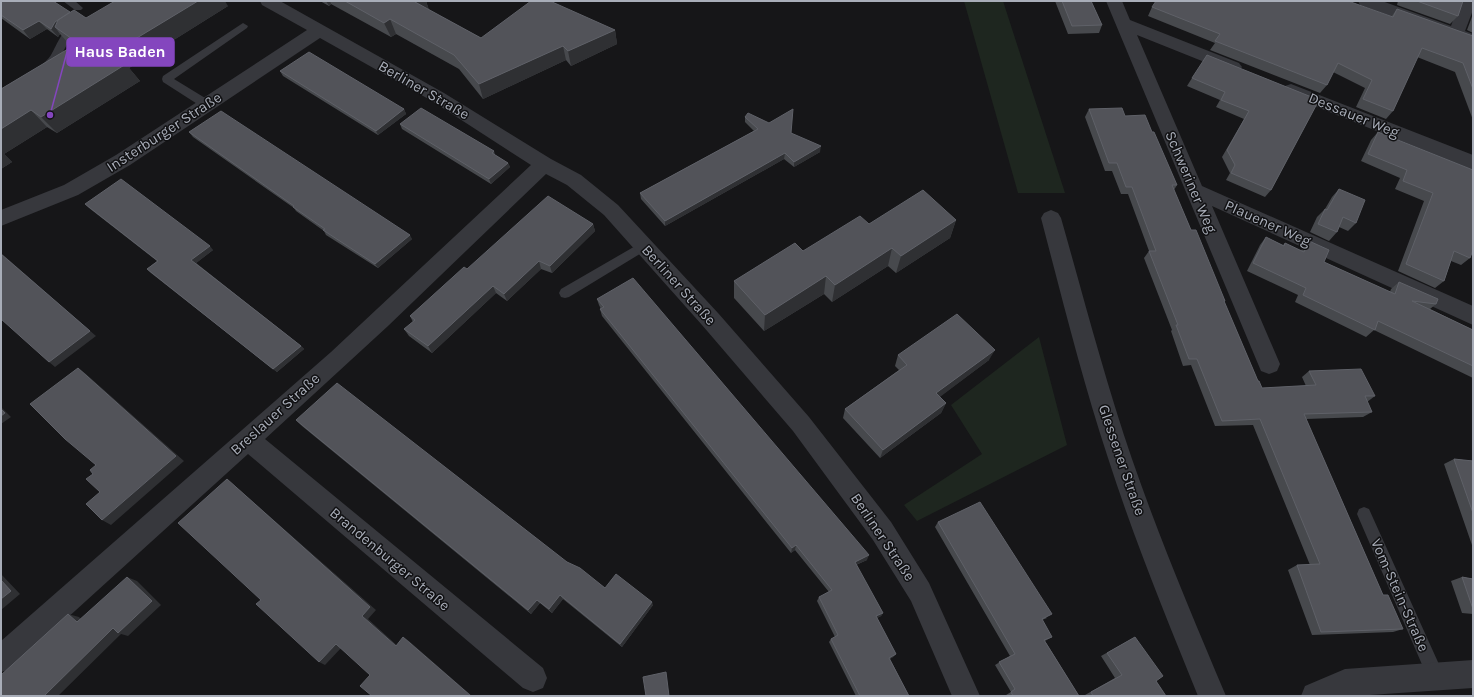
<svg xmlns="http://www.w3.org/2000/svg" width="1474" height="697" font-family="Karla,sans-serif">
	<rect width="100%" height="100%" fill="#161618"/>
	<path fill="#1e261f" d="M 964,1 L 1003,1 L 1065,193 L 1018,193 Z
		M 1039,337 L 1067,445 L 917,521 L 904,505 L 982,454 L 951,405 Z"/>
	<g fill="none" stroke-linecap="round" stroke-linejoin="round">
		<path fill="#37383d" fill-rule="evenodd" d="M 63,1 L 75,1 L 83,8 L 81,10 L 75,10 Z
			M 243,23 L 248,26 L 247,28 L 174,79 L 210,101 L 211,104 L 210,107 L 202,107 L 163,82 L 162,79 L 163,76 Z
			M 77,24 L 82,27 L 70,39 L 59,59 L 50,69 L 42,69 L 41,67 C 44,62 48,60 51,55 C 58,43 62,28 77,24 Z
			M 644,241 L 648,243 L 650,246 L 648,249 L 569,297 L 565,298 L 561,297 L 559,293 L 561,289 Z
			M 1364,507 L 1369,509 L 1442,671 L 1444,677 L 1442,683 L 1436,685 L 1430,683 L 1357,514 L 1359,509 Z"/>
		<path fill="#37383d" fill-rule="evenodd" d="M 260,1 L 280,1 L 444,93 L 551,159 L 581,175 L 618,205 L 718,313 L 809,417 L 891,522 L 929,583 L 980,696 L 952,696 L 911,601 L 873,540 L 793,431 L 702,325 L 604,215 L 567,185 L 546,174 L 388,326 L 265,439 L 543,668 L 547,678 L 543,688 L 533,692 L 523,688 L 248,454 L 11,669 L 1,672 L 1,641 L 331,352 L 531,165 L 432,101 L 320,38 L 130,165 L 78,195 L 1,226 L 1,210 L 64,185 L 116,155 L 307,30 L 262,5 Z
			M 1106,1 L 1122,1 L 1130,20 L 1239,63 L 1242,67 L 1239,71 L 1233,73 L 1227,71 L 1137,35 L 1202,186 L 1473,306 L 1473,325 L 1212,206 L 1280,364 L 1277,371 L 1269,374 L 1261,371 Z
			M 1358,1 L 1382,1 L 1451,26 L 1460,1 L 1473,1 L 1473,10 L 1465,31 L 1473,34 L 1473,46 L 1360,5 Z
			M 1291,84 L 1473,155 L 1473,170 L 1285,94 L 1282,90 L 1285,86 Z
			M 1051,210 L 1058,213 L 1061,218 C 1084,299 1105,380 1132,459 C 1160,540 1193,618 1226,696 L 1198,696 C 1166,617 1134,539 1108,458 C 1082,379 1062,298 1041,218 L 1044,213 Z
			M 1473,660 L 1473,688 L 1355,696 L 1301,696 L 1305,686 L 1345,669 Z"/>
	</g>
	<path fill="#47494d" d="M 1,1 L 70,12 L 86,18 L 228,6 L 129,68 L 140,81 L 57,133 L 47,127 L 4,154 L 12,162 L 1,169 L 1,89 L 72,47 L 69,44 L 60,34 L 58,37 L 47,29 L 30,39 L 1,18 Z
		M 320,1 L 426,1 L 429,10 L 481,38 L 615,30 L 617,44 L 571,66 L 566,60 L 483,99 L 459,69 L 396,34 L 391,37 L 331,4 L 329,6 Z
		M 1055,1 L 1091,1 L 1102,25 L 1099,33 L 1068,34 Z
		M 1398,1 L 1463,1 L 1458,16 L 1450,24 L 1397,5 Z
		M 1152,7 L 1391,17 L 1397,9 L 1473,36 L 1473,120 L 1455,72 L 1417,57 L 1393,111 L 1386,119 L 1356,107 L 1365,88 L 1333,72 L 1327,85 L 1320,93 L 1210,50 L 1215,43 L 1148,16 Z
		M 1473,14 L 1473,33 L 1467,30 Z
		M 280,71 L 404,109 L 406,114 L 378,135 L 283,76 Z
		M 1192,78 L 1319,100 L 1271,190 L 1265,197 L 1226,180 L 1230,173 L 1222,157 L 1244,119 L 1216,107 L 1220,100 L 1187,86 Z
		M 1089,109 L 1125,116 L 1152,132 L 1177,185 L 1174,190 L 1191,230 L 1225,301 L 1224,302 L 1258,381 L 1262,388 L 1306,386 L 1302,377 L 1309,371 L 1375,396 L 1367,402 L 1372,412 L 1363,417 L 1306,419 L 1383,595 L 1403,629 L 1393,632 L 1312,635 L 1288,570 L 1297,565 L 1310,565 L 1253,425 L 1215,426 L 1191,365 L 1183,366 L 1171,331 L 1172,330 L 1144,258 L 1149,251 L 1128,194 L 1121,194 L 1112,171 L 1105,171 L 1085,117 Z
		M 745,117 L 791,133 L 820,152 L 794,167 L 784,159 L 665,226 L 641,199 L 640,193 L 754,131 L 745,122 Z
		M 400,124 L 494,151 L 495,155 L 508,163 L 510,167 L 491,184 L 402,129 Z
		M 189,132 L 412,239 L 378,268 L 326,235 L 324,231 L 296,211 L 294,208 L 193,137 Z
		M 1378,132 L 1473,170 L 1470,258 L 1461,265 L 1451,261 L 1444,281 L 1435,288 L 1398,271 L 1424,201 L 1395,189 L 1400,178 L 1361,161 L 1371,140 Z
		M 1339,189 L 1356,223 L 1348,231 L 1339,227 L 1337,232 L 1329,241 L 1310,232 L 1317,217 L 1325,209 L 1332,197 Z
		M 85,204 L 213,250 L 196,263 L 301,346 L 304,349 L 277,372 L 151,273 L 147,269 L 157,261 L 89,208 Z
		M 956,220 L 950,238 L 896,273 L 888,266 L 832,302 L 824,294 L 764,331 L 734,298 L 734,281 L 869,224 Z
		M 593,224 L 595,231 L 552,273 L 541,269 L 507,301 L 496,293 L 432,353 L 409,336 L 404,329 L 413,322 L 410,316 L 467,269 Z
		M 1266,237 L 1283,245 L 1285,243 L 1301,251 L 1302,249 L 1309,241 L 1324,262 L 1390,292 L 1391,289 L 1399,282 L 1436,304 L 1430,309 L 1473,330 L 1473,378 L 1374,330 L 1366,337 L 1295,302 L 1298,295 L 1247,271 L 1260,245 Z
		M 597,299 L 867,560 L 856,565 L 883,613 L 881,616 L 877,618 L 896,654 L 893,657 L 890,659 L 909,696 L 856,696 L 829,642 L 831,639 L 835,637 L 817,601 L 819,597 L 829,592 L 795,550 L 791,553 L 602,316 L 600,309 L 601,309 L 599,305 Z
		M 898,355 L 989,360 L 939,397 L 946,403 L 941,413 L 880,458 L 843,418 L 845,409 L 899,370 L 895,366 Z
		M 296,420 L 567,562 L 605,588 L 653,605 L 622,647 L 563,599 L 552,613 L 540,603 L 531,614 L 302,426 Z
		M 1454,459 L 1473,461 L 1473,548 L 1444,464 Z
		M 938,522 L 1047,618 L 1042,620 L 1052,637 L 1045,641 L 1079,696 L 1007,696 L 1006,695 L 1011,692 L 995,665 L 1010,656 L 935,527 Z
		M 1462,577 L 1473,579 L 1473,614 L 1462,613 L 1451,581 Z
		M 1135,637 L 1156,681 L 1166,696 L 1086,696 L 1085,695 L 1115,678 L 1101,656 Z"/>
	<path fill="#2f3033" d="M 198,1 L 225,1 L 228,6 L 129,68 L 140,81 L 57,133 L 41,117 L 112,53 Z
		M 326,1 L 330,1 L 331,4 L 329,6 Z
		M 416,1 L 426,1 L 429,10 L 415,2 Z
		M 71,13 L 55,27 L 60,34 L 58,37 L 51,29 L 55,22 Z
		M 390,19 L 396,34 L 391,37 L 384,23 Z
		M 39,21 L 47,29 L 30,39 L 23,30 Z
		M 615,30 L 617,44 L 571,66 L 568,51 Z
		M 563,46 L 566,60 L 483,99 L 479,84 Z
		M 404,109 L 406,114 L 378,135 L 376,131 Z
		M 31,110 L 47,127 L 4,154 L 12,162 L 1,169 L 1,129 Z
		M 821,146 L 820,152 L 794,167 L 794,162 Z
		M 785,153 L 784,159 L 665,226 L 665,221 Z
		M 508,163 L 510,167 L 491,184 L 489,179 Z
		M 956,220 L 950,238 L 896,273 L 901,256 Z
		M 593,224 L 595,231 L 552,273 L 550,266 Z
		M 410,235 L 412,239 L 378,268 L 375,264 Z
		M 210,246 L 213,250 L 195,264 L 191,260 Z
		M 892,248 L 888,266 L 832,302 L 835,285 Z
		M 1,253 L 96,336 L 55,367 L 49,362 Z
		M 539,261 L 541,269 L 507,301 L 504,294 Z
		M 826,276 L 824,294 L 764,331 L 765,315 Z
		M 493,286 L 496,293 L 432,353 L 428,346 Z
		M 301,346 L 304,349 L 277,372 L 273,369 Z
		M 995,350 L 989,360 L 932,403 L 936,393 Z
		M 78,368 L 86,374 L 184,461 L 111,525 L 102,520 L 176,456 Z
		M 946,403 L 941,413 L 880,458 L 883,450 Z
		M 1,407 L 11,417 L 1,424 Z
		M 227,479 L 234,485 L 376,610 L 368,619 L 401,649 L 396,646 L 362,616 Z
		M 796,545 L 795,550 L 791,553 L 792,548 Z
		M 869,555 L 867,560 L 853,566 L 855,562 Z
		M 1,574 L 20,594 L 1,610 Z
		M 127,577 L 137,581 L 161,605 L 128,636 L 121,634 L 58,696 L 44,696 Z
		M 560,595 L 563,599 L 552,613 L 549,609 Z
		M 537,600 L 540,603 L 531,614 L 528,610 Z
		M 652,602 L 653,605 L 622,647 L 620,644 Z
		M 883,613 L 881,616 L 873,620 L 876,616 Z
		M 68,614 L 79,617 L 87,626 L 77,622 Z
		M 403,637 L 409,641 L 472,696 L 471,696 Z
		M 336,644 L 342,647 L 325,665 L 319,662 Z
		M 896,654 L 893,657 L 886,661 L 889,658 Z"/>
	<path fill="#525359" stroke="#5f6168" d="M 1,1 L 53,1 L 70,12 L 55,22 L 51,29 L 39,21 L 23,30 L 1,15 Z
		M 115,1 L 198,1 L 112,53 L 126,64 L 41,117 L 31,110 L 1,129 L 1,89 L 78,43 L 55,27 L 58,20 L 74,10 L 86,18 Z
		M 345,1 L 416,1 L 415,2 L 481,38 L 531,1 L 550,1 L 615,30 L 568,51 L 563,46 L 479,84 L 454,55 L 390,19 L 384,23 Z
		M 1062,1 L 1091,1 L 1102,25 L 1072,26 Z
		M 1156,1 L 1348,1 L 1393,17 L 1397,9 L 1473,36 L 1473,89 L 1463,63 L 1422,48 L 1393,111 L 1363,99 L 1372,80 L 1338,63 L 1327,85 L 1215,41 L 1220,34 L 1152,7 Z
		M 1417,1 L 1463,1 L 1458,16 Z
		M 309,52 L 404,109 L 376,131 L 280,71 Z
		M 1207,55 L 1319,100 L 1271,190 L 1231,173 L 1235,165 L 1227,150 L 1249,111 L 1221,100 L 1225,92 L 1192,78 Z
		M 421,108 L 494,151 L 492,153 L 508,163 L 489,179 L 400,124 Z
		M 1122,108 L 1125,116 L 1145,115 L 1152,132 L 1154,132 L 1177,185 L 1172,185 L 1191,230 L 1196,230 L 1225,301 L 1224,301 L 1258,381 L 1259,381 L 1262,388 L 1316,385 L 1309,371 L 1361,369 L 1375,396 L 1365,396 L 1372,412 L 1304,414 L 1383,595 L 1388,595 L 1403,629 L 1321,632 L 1297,565 L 1320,564 L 1260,419 L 1222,421 L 1197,359 L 1189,359 L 1176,325 L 1178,325 L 1149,251 L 1156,251 L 1132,187 L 1126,187 L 1117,163 L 1109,163 L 1089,109 Z
		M 793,109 L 791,133 L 821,146 L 794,162 L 785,153 L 665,221 L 640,193 L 758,129 L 745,117 L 748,113 L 769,123 Z
		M 221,111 L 410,235 L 375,264 L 323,230 L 325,229 L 293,207 L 294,206 L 189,132 Z
		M 1378,132 L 1473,170 L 1473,250 L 1470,258 L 1454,251 L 1444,281 L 1406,264 L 1433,193 L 1403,181 L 1407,170 L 1368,154 Z
		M 121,179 L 210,246 L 191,260 L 301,346 L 273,369 L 147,269 L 158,261 L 85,204 Z
		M 1339,189 L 1365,200 L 1356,223 L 1343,217 L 1337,232 L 1318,224 L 1325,209 L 1327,210 Z
		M 923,190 L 956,220 L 901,256 L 892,248 L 835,285 L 826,276 L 765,315 L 734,281 L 795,243 L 803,251 L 860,216 L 869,224 Z
		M 548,196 L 593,224 L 550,266 L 539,261 L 504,294 L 493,286 L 428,346 L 404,329 L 415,320 L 410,316 L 464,267 L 467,269 Z
		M 1266,237 L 1284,246 L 1285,243 L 1304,252 L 1309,241 L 1329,250 L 1324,262 L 1395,294 L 1399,282 L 1438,299 L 1436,304 L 1412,301 L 1473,330 L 1473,366 L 1378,321 L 1375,330 L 1303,295 L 1306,288 L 1253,263 Z
		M 1,254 L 90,331 L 49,362 L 1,319 Z
		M 633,278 L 869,555 L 855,562 L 883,613 L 876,616 L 896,654 L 889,658 L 909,696 L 860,696 L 831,639 L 838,635 L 819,597 L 832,590 L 796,545 L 792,548 L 600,309 L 604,307 L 597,299 Z
		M 957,314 L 995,350 L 936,393 L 946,403 L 883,450 L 845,409 L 907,365 L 898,355 Z
		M 78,368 L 176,456 L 102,520 L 86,504 L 100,492 L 86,479 L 93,474 L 90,470 L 96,465 L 65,439 L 30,404 Z
		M 337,383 L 567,562 L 580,568 L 605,588 L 616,574 L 652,602 L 620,644 L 560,595 L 549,609 L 537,600 L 528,610 L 296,420 Z
		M 1,409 L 5,413 L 1,416 Z
		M 1454,459 L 1473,461 L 1473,513 Z
		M 227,479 L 370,607 L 362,616 L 396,646 L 403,637 L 471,696 L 372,696 L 360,686 L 370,675 L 336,644 L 319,662 L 256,604 L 261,600 L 178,523 Z
		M 980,502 L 1052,614 L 1042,619 L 1052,637 L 1044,640 L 1079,696 L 1013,696 L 1011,692 L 1015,689 L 999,662 L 1015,654 L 938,522 Z
		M 127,577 L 152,601 L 118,633 L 113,628 L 44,696 L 1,696 L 1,675 L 68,614 L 77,622 Z
		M 1462,577 L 1473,579 L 1473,609 Z
		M 1,580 L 11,591 L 1,599 Z
		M 1135,637 L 1163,676 L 1156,681 L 1166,696 L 1093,696 L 1091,692 L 1122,675 L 1107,653 Z
		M 666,672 L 669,696 L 646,696 L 643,677 Z"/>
	<g text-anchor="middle" stroke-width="3" stroke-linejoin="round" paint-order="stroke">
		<g font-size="15" fill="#a8adb8" stroke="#111113">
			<text transform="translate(424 90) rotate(30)" y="5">Berliner Straße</text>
			<text transform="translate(1354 115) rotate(22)" y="5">Dessauer Weg</text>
			<text transform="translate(164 132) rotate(-33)" y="5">Insterburger Straße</text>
			<text transform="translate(1191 182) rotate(67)" y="5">Schweriner Weg</text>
			<text transform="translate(1268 223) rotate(24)" y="5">Plauener Weg</text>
			<text transform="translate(679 285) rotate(48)" y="5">Berliner Straße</text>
			<text transform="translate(275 414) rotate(-42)" y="5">Breslauer Straße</text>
			<text transform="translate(1122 460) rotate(71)" y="5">Glessener Straße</text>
			<text transform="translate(883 537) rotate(56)" y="5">Berliner Straße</text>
			<text transform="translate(390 559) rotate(40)" y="5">Brandenburger Straße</text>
			<text transform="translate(1400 595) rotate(66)" y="5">Vom-Stein-Straße</text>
		</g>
	</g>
	<path fill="none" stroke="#8446be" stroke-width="1.5" d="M50 115L67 52"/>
	<circle fill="#8446be" stroke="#111113" stroke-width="1.5" cx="50" cy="115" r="4"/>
	<rect fill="#8446be" stroke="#8446be" stroke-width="1.5" x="67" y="38" width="107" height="28" rx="4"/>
	<g font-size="16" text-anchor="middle" font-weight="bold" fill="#fff">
		<text x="120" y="57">Haus Baden</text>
	</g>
	<rect width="1474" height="697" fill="none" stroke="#a8adb8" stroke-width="4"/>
</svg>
